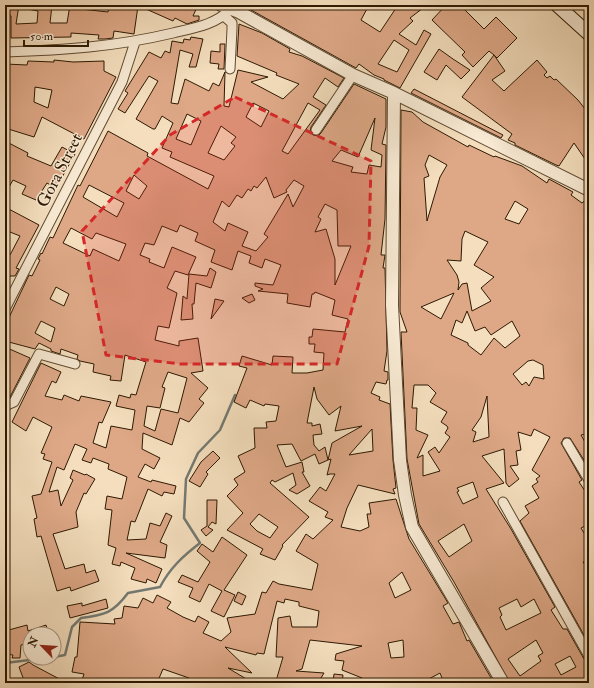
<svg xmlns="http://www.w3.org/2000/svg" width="594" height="688" font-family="'IM FELL Double Pica',serif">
	<rect width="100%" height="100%" fill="#f4debd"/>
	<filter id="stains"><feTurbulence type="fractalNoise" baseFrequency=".005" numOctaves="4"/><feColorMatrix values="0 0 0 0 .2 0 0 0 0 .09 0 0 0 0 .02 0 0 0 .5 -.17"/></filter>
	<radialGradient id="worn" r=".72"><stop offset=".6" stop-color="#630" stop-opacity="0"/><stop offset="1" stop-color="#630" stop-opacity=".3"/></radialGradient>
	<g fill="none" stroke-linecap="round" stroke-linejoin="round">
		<path stroke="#737971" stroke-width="2.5" d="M 54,657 L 65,655 L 72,627 L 81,618 C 105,615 113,613 128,593 L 160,587 C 170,568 183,556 200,543 L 184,518 L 186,479 L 198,453 L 220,430 L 235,395
			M 5,663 L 46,658"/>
	</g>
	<path fill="#dea887" stroke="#2d1902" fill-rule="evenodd" d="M 9,5 L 19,5 L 16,24 L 37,23 L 38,11 L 22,8 L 22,5 L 52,5 L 50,23 L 67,23 L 70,5 L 82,5 L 81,9 L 108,12 L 109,7 L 119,8 L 119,5 L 138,6 L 134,34 L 114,31 L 113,38 L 105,39 L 98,39 L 99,35 L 71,33 L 71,37 L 11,38 L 11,16 L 8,15 Z
		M 137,5 L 198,5 L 193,16 L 199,16 L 199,20 L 187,24 L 175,18 L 173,21 Z
		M 242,5 L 369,5 L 361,20 L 380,32 L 398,5 L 427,5 L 410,18 L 413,21 L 399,34 L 416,45 L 424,30 L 431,34 L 400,88 L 384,80 L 384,79 L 374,75 L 359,64 L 356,68 ZM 394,40 L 409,50 L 397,72 L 378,64 Z
		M 446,5 L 460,5 L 484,29 L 496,17 L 517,38 L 497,58 L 494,55 L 505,71 L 492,80 L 504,91 L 537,60 L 547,72 L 544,75 L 547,78 L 550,76 L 554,80 L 556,79 L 578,100 L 589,114 L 589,156 L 585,159 L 574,143 L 559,166 L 556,165 L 515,145 L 515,143 L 508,140 L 512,134 L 462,97 L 494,55 L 489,51 L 473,67 L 462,55 L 465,52 L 432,20 Z
		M 239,24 L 262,33 L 290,49 L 289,52 L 302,56 L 344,78 L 338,87 L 325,78 L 313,97 L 326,105 L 311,127 L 310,132 L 313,135 L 318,136 L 321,133 L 354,84 L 386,99 L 386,127 L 382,144 L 386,145 L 385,219 L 381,255 L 385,255 L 383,268 L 385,268 L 387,351 L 384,371 L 388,372 L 388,380 L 387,380 L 386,384 L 376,382 L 371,393 L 380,397 L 379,400 L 390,404 L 393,460 L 396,488 L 393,489 L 395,494 L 358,485 L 347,508 L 341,527 L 360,531 L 369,527 L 367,514 L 371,514 L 369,503 L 396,499 L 409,539 L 448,603 L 443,606 L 453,624 L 459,622 L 467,641 L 469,640 L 494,683 L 444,683 L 440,673 L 425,681 L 425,683 L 361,683 L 362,678 L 342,670 L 344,661 L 335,660 L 336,654 L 362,646 L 310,640 L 302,669 L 296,671 L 324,673 L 318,683 L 284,683 L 276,681 L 283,657 L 276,657 L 278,618 L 290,616 L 292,627 L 317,627 L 319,611 L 299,606 L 299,602 L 285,599 L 284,603 L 277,601 L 264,654 L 257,653 L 256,655 L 225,647 L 252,673 L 228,668 L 253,683 L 187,683 L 189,678 L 163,669 L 157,683 L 132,683 L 119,679 L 106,679 L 105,683 L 81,683 L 84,674 L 72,672 L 75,657 L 77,657 L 80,622 L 115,624 L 114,619 L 122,618 L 124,606 L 138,608 L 143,598 L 153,603 L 157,595 L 171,602 L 167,608 L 183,617 L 195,622 L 198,616 L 209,622 L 203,633 L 221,641 L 231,632 L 227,618 L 255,614 L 262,592 L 266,593 L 273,581 L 279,584 L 312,590 L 318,564 L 296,551 L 306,534 L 313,539 L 333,520 L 325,517 L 328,512 L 309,501 L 320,487 L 326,491 L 335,474 L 330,474 L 327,475 L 331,459 L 328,460 L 332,443 L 362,426 L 335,431 L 341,406 L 329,415 L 317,399 L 314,387 L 307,423 L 312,423 L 312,426 L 320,424 L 322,434 L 313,435 L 314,445 L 319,451 L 325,447 L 328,460 L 319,464 L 315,454 L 301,461 L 292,444 L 277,445 L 286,467 L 302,462 L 304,472 L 302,472 L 310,486 L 297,494 L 289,490 L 296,485 L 293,473 L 275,482 L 272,480 L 270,483 L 309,517 L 282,545 L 283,546 L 275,560 L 260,554 L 263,549 L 227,530 L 243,513 L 227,496 L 238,485 L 234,479 L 245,472 L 238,456 L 255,448 L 254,428 L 267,428 L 266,422 L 276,421 L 279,406 L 265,404 L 264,406 L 250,400 L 246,408 L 234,402 L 247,368 L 239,366 L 242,356 L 272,365 L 273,356 L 293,357 L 292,373 L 307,373 L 323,370 L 324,353 L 314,352 L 315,344 L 309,344 L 309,337 L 312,337 L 313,329 L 345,332 L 348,319 L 332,315 L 335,300 L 315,292 L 314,294 L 312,294 L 310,307 L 287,303 L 288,294 L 258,291 L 263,289 L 255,286 L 255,283 L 273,285 L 281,265 L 265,259 L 262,268 L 249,263 L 251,256 L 238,251 L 232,270 L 211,262 L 215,250 L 195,241 L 198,233 L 180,225 L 177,232 L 162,226 L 154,245 L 145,243 L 140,255 L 150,259 L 149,262 L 164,268 L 172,247 L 196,257 L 188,275 L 175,271 L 167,288 L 177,293 L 169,328 L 158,326 L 155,340 L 179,346 L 179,341 L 198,338 L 203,371 L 191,373 L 208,388 L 199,399 L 204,403 L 189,422 L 180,418 L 172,445 L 143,433 L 142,449 L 160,458 L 154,469 L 145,464 L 138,477 L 151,482 L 152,480 L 176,486 L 174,494 L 164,492 L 162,496 L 148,489 L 135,522 L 131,521 L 127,540 L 146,539 L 150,523 L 160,526 L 166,513 L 172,516 L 160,542 L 167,545 L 165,558 L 126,553 L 162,569 L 156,583 L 147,579 L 146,583 L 131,579 L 135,568 L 121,562 L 120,566 L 112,564 L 116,548 L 108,545 L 112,510 L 105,509 L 107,496 L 122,499 L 127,477 L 108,469 L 109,464 L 93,458 L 91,463 L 82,460 L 87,449 L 75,444 L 64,470 L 57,467 L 49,492 L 58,490 L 61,506 L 73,480 L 70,478 L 73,470 L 85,475 L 86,474 L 95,479 L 86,494 L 84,493 L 76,512 L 78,527 L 53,534 L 65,569 L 84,564 L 86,573 L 95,570 L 99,581 L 71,591 L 70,587 L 57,591 L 41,536 L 37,537 L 34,519 L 37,518 L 32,496 L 41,494 L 52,462 L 43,459 L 45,454 L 41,453 L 52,427 L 33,417 L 26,431 L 12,422 L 41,363 L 61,372 L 56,383 L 52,381 L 45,396 L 62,400 L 64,395 L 79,401 L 81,396 L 111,402 L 102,423 L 99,422 L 93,443 L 106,448 L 111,426 L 132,430 L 135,410 L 116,406 L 119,395 L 130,398 L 131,394 L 136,395 L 146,362 L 125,355 L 121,381 L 110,380 L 111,376 L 93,372 L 94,364 L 80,361 L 77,359 L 78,355 L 61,349 L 60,354 L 51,351 L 51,349 L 39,343 L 35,349 L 5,341 L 5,326 L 29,275 L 32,276 L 40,260 L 38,259 L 41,253 L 42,254 L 50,237 L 53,238 L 78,185 L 80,186 L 108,131 L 148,153 L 147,156 L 208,189 L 214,176 L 170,157 L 172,152 L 162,148 L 173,123 L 162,116 L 155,129 L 153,129 L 136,119 L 158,81 L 149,76 L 125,113 L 118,109 L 128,93 L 125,91 L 149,52 L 161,58 L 165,51 L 170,53 L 172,41 L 183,43 L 184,39 L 190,40 L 191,37 L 203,39 L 196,67 L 189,67 L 193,54 L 180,50 L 171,103 L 178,104 L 185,79 L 209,91 L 213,83 L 219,86 L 225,72 L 224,106 L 229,107 L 238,70 L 268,77 L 251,82 L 283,99 L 299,84 L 276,75 L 277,73 L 237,56 ZM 253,103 L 269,111 L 261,127 L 246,117 ZM 308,103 L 320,110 L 288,154 L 282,151 ZM 187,114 L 201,121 L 191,145 L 176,139 ZM 375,118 L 371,150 L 382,155 L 381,167 L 369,165 L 367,174 L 351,172 L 353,167 L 332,161 L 341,150 L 358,157 ZM 221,126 L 236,137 L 231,143 L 235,146 L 224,160 L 208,153 ZM 134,175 L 147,186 L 139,199 L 126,191 ZM 266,177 L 274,198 L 287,192 L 286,190 L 294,180 L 304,186 L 293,207 L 288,194 L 264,234 L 268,237 L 256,251 L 242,246 L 248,232 L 228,223 L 225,231 L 213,222 L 222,201 L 229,207 L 237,195 L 242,198 L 248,189 L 251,191 L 254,186 L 257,188 ZM 89,185 L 124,203 L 117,217 L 83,197 ZM 325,204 L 337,210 L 338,246 L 351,246 L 335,285 L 335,259 L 326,229 L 315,232 L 321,219 L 318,217 ZM 71,228 L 92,239 L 96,233 L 126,244 L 119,261 L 93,249 L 90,256 L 63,243 ZM 56,287 L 69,294 L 64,306 L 50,299 ZM 41,321 L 55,328 L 51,342 L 35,333 ZM 168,372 L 187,378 L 178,413 L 161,409 L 155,431 L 144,426 L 147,406 L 160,408 L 165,388 L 162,387 ZM 372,429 L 373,451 L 349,455 ZM 259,514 L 278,527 L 270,538 L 257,531 L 250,524 ZM 402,572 L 411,590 L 395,598 L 389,583 ZM 403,640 L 404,657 L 391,658 L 388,643 Z
		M 220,44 L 225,44 L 224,69 L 218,69 L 219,64 L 210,63 L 211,51 L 220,52 Z
		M 439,49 L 453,59 L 470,70 L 461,79 L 446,65 L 437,80 L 424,72 Z
		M 54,60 L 73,62 L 104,61 L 104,71 L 116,77 L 84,139 L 42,117 L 34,137 L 5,128 L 9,113 L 5,112 L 5,64 L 27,65 L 28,61 L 54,62 ZM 35,87 L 52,90 L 48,108 L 34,102 Z
		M 414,89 L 503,135 L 501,138 L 411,93 Z
		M 401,110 L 412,112 L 423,122 L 468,147 L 469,145 L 494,157 L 495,156 L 522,166 L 547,183 L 549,179 L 573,192 L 571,195 L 582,203 L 589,197 L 589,256 L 585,261 L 589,263 L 589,434 L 581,435 L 589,449 L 589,468 L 570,438 L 564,438 L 561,443 L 582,480 L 579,482 L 589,497 L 589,524 L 581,528 L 589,541 L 589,559 L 583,562 L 589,570 L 589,615 L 586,616 L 589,622 L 589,644 L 520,521 L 529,513 L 525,506 L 539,498 L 532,486 L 538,482 L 536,479 L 540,476 L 532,470 L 550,437 L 534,429 L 531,436 L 518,432 L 521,450 L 516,451 L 518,465 L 510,466 L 519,479 L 509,487 L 506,483 L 504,449 L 482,456 L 504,483 L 486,489 L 511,529 L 555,607 L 551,610 L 563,629 L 567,629 L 584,659 L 589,662 L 589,683 L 510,683 L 454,582 L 419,524 L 407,459 L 401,332 L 407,332 L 400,312 L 400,305 ZM 429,155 L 447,165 L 440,177 L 427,221 L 424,178 L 429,176 L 425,165 ZM 515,201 L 528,209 L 519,224 L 505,219 ZM 465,231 L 488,242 L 474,265 L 494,277 L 481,288 L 491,301 L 472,311 L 467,283 L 462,284 L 458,290 L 459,282 L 457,275 L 447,260 L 461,261 L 462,239 ZM 454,293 L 441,319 L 421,307 ZM 467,311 L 475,331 L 485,327 L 491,335 L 512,321 L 520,336 L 505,348 L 494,338 L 481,355 L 468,345 L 468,343 L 451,335 L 456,320 L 462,323 ZM 533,360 L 543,365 L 544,379 L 534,377 L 529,386 L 526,382 L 522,385 L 513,374 L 528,361 ZM 414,385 L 428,385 L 436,393 L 430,402 L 447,412 L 441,422 L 447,426 L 448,428 L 445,433 L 450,437 L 439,453 L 435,447 L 428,452 L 440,471 L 423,476 L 423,455 L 417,458 L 428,435 L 416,430 L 417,408 L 412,408 ZM 487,396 L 489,437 L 473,442 L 476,432 L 472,430 L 481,417 ZM 473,482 L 478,497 L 463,504 L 457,492 L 459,491 L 457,488 ZM 464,524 L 472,541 L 449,557 L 438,541 ZM 517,599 L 521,607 L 534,599 L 541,613 L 506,630 L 500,617 L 502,615 L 499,608 ZM 536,640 L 543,653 L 538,656 L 541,661 L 520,676 L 508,659 ZM 570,656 L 576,667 L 561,675 L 555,664 Z
		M 5,141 L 28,153 L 27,156 L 51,166 L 62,147 L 75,154 L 56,188 L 47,183 L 36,200 L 22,194 L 26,186 L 13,180 L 5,194 Z
		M 5,207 L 39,225 L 16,268 L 19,269 L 15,276 L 10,276 L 5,286 L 5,252 L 10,255 L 20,236 L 5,230 Z
		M 210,268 L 216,272 L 211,288 L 196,283 L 194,304 L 192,304 L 193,319 L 181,320 L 183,296 L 187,299 L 189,274 L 207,276 Z
		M 252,294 L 255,300 L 249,303 L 242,298 Z
		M 215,299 L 224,301 L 211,319 Z
		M 5,347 L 30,358 L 10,397 L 5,399 Z
		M 213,451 L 220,458 L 206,472 L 208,474 L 200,487 L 189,481 L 201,462 Z
		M 207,500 L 217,500 L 216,524 L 212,522 L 208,527 L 213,530 L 206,536 L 201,530 L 207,526 Z
		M 222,537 L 247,555 L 224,590 L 235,595 L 224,617 L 211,611 L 222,591 L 209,584 L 200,602 L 189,597 L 193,588 L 178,582 L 182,575 L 198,582 L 210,562 L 197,551 L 202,544 L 213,552 Z
		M 238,592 L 246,596 L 242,605 L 234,601 Z
		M 106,599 L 108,608 L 70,618 L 67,606 L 82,603 L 82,606 Z
		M 27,625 L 28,631 L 46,625 L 49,634 L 30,634 L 30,643 L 21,645 L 20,658 L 12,658 L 13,655 L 5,654 L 5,631 Z
		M 29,662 L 33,665 L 67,683 L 25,683 L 19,667 Z
		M 334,674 L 343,675 L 342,683 L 333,683 Z"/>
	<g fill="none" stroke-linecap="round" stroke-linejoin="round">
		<g stroke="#5f4a31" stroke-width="11">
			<path id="minor" d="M 224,16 L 232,23 L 232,29 L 230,69
				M 5,52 C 64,50 114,47 173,33 C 194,28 215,25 231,9
				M 316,130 L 353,75
				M 5,309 L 122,82 L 135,42
				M 5,406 L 14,402 L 39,354 L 75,364
				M 567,443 L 589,480
				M 503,502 L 589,656"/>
		</g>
		<g stroke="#5f4a31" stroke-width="14">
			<path id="tertiary" d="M 221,5 L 239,12 L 353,75 L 394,93 L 589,190
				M 394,93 L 392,305 L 400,460 L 405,495 L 412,527 L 503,683"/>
		</g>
		<g stroke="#2d1902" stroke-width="15">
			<path id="secondary" d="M 557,5 L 589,34"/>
		</g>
		<use href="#minor" stroke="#f8ead4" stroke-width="9"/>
		<use href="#tertiary" stroke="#f8ead4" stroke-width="12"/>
		<use href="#secondary" stroke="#f8ead4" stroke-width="13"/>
	</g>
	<path fill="#d62828" fill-opacity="0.2" stroke="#d62828" stroke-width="3" stroke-dasharray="8 5" stroke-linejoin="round" d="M 235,97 L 371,161 L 369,246 L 337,364 L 180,364 L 106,355 L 82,231 L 170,135 Z"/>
	<g text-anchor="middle" stroke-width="3" stroke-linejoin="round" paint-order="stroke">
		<g font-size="17" fill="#2d1902" stroke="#f8ead4">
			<text transform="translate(59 170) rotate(-63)" y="6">Gora Street</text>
		</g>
	</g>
	<rect width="594" height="688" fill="none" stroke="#f4debd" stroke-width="20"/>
	<rect x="6" y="6" width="582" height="676" fill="none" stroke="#2d1902" stroke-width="2"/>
	<rect x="10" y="10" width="574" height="668" fill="none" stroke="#2d1902"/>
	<g transform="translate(42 646) rotate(295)"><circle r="19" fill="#f8ead4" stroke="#a79680"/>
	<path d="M0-3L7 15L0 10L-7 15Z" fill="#8f2418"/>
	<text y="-6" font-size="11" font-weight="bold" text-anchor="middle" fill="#2d1902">N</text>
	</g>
	<path d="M24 40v6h64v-6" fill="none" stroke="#2d1902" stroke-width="2"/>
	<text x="30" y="40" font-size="12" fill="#2d1902" stroke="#f8ead4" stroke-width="3" paint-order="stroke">50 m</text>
	<rect width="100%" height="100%" filter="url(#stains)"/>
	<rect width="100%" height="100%" fill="url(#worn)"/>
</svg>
